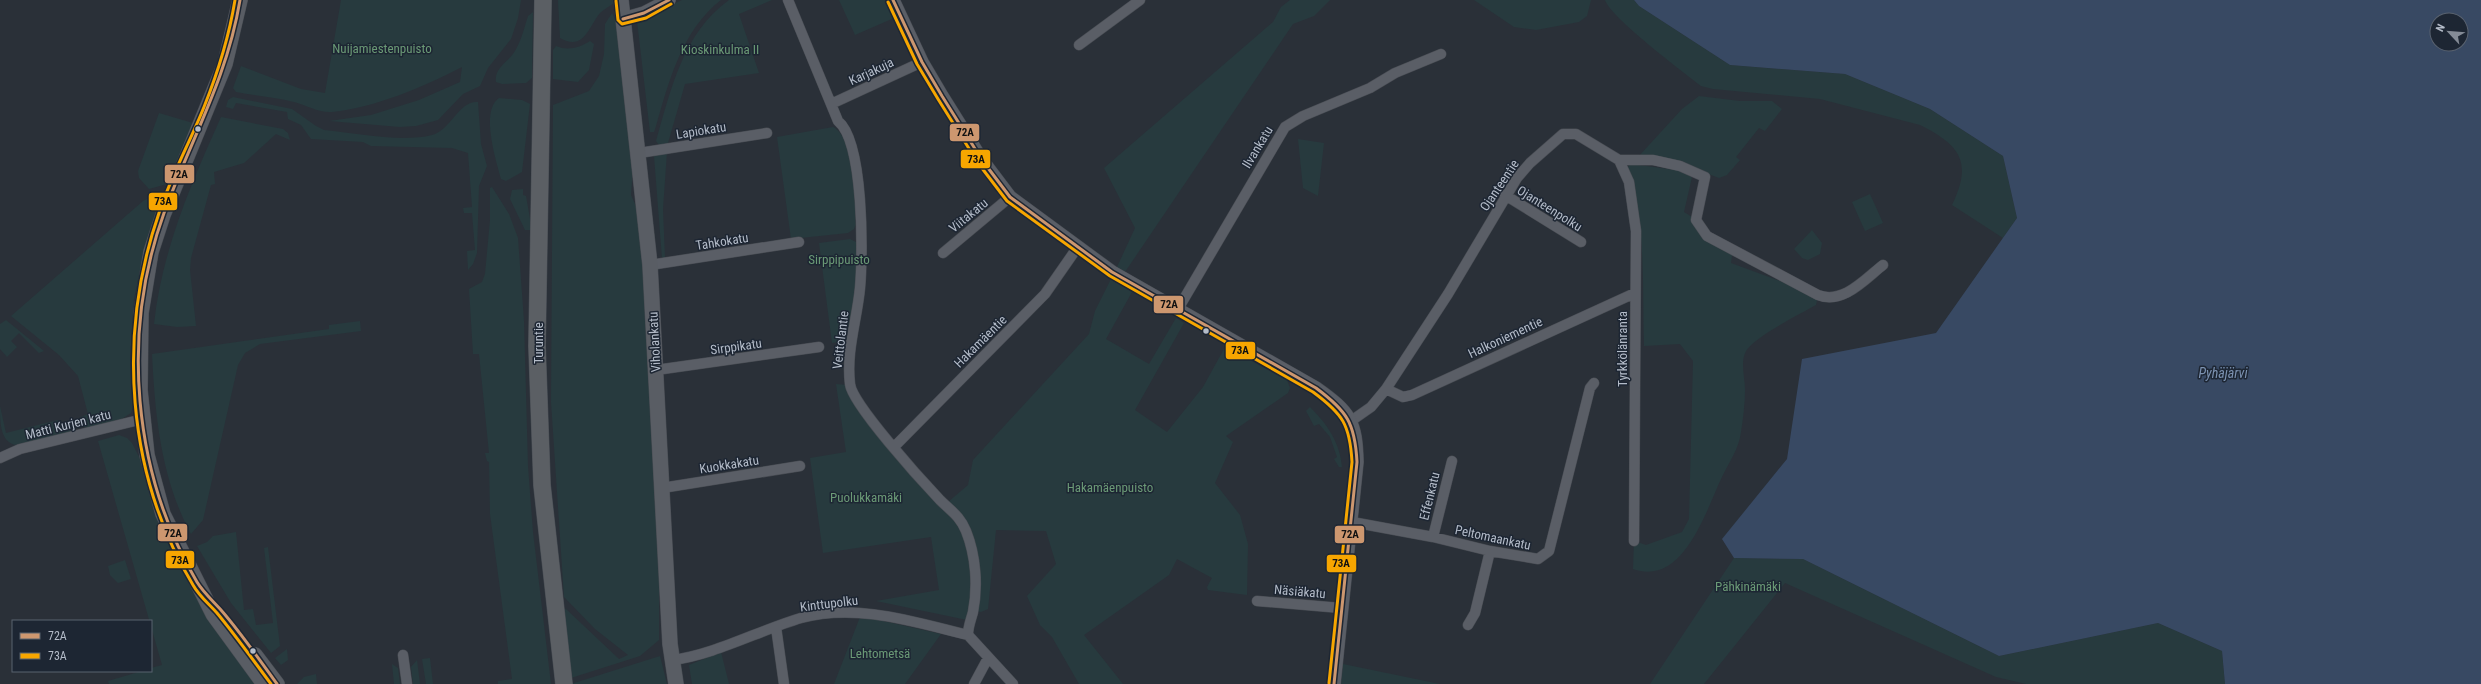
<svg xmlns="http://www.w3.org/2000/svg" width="2481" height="684" font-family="'Roboto Condensed',sans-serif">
	<rect width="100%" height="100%" fill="#2a3038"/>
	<path fill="#273a3e" d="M 341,0 L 521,0 L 518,18 L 511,39 L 488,68 L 480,86 L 463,94 L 438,120 L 416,126 L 400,127 L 329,121 L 371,115 L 419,100 L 460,82 L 462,67 C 423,87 377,107 332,112 C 319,113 306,105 294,102 C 275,97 255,96 236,92 L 233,88 L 241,66 L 301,89 L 325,93 Z
		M 558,0 L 613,0 L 614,3 C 610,6 604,9 600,13 C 589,26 584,52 560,38 Z
		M 682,0 L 721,0 C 682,30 669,81 656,126 L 654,132 L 650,132 L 637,21 Z
		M 729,0 L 772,0 L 739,14 L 759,73 L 685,84 L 668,143 L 659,145 L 656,141 C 671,89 683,33 729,0 Z
		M 839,0 L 885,0 L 894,18 L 855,35 Z
		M 1290,0 L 1330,0 L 1314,16 L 1293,24 L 1125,272 L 1117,267 L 1135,228 L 1104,168 L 1273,22 L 1281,7 Z
		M 1474,0 L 1591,0 L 1587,16 L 1579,22 L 1536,30 L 1514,27 Z
		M 1605,0 L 1634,0 L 1639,6 L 1730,65 L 1845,74 L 1930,109 L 2003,156 L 2017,218 L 2003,238 L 1952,205 C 1973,162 1960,145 1920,125 L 1820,99 L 1713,89 L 1701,86 C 1683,72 1610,17 1605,0 Z
		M 533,12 L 532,78 L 526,83 L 502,84 L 496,82 C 494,69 506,63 513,54 C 521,43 524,28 528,16 Z
		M 612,13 L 616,21 L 633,167 L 631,195 L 639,213 L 643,271 L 659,559 L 659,640 L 640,656 L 571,678 L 563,610 L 566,609 L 619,659 L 628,655 L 595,629 L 564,597 L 551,402 L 553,105 L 589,91 L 599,76 L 604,54 L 605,24 Z
		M 590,41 L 594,44 L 589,70 L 578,82 L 553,79 L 553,50 L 556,46 C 568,51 579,48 590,41 Z
		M 1699,96 L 1740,101 L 1772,101 L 1782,109 L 1765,131 L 1759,128 L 1736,157 L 1740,160 L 1727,175 L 1719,178 L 1682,164 L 1638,157 L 1682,109 Z
		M 233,97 L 292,109 L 316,126 L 324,130 C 357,133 401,143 432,135 C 451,130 459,100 478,102 L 481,144 L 487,166 L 479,186 L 477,253 L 473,264 L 468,270 L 467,251 L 475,250 L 472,213 L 464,213 L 463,208 L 472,207 L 468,153 L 452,148 L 371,146 L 363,142 L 311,139 L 301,125 L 288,119 L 287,112 L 236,103 L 233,109 L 226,107 L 228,100 Z
		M 499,98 L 522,100 L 530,104 L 522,172 L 506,181 L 501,179 C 496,160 480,111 499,98 Z
		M 159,113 L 193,123 L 194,127 L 167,184 L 149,189 L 139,178 L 138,171 Z
		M 221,117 L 283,129 L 288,133 L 290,140 L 276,134 L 244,163 L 214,172 L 215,184 L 211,185 L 191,258 L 190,270 L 196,326 L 177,327 L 154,324 C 162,250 191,184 221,117 Z
		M 833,127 C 855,137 855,202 856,224 L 854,229 L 848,233 L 791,239 L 777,137 Z
		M 1298,139 L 1324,143 L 1318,196 L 1303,188 Z
		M 667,152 L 663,209 L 665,258 L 662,258 L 654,156 Z
		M 1631,164 L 1684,171 L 1692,177 L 1684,212 L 1692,217 L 1700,233 L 1733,249 L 1731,263 L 1818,295 L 1816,305 C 1800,314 1754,337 1746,351 C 1740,362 1745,378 1745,390 C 1745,404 1743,419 1741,432 C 1739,449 1729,462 1722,477 C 1706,510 1684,587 1633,569 L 1634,541 L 1646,545 L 1682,532 L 1689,519 L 1693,361 L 1680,344 L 1644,346 C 1642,287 1647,224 1627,167 Z
		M 492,187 L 509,214 L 518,238 L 524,321 L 528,466 L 533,532 L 551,684 L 498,684 L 498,681 L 512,679 L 490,514 L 489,462 L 487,461 L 485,453 L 489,453 L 479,354 L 473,354 L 469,289 L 482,282 L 485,274 L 490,220 L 490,188 Z
		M 523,189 L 523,195 L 526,196 L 532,230 L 525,230 L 510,199 L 512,190 Z
		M 1870,194 L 1883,223 L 1865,231 L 1852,202 Z
		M 151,197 L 157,197 L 159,200 L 144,252 L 134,299 L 130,360 L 133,407 L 131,413 L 120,420 L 87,429 L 81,425 L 79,418 L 88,414 L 78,376 L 59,355 L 11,316 L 143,201 Z
		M 1812,230 L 1822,243 L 1820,254 L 1808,260 L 1802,258 L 1794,249 Z
		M 850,239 L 856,242 L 857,246 L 857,287 L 847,340 L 832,343 L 819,243 Z
		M 1111,279 L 1132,292 L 1106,339 L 1149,364 L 1176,318 L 1184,323 L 1135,410 L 1167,432 L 1203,387 L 1225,347 L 1287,380 L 1290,388 L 1288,393 L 1226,436 L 1233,442 L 1215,483 L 1240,515 L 1248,544 L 1247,595 L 1208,590 L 1207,587 L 1212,578 L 1177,559 L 1169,575 L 1084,635 L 1123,684 L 1079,684 L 1052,637 L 1040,625 L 1027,596 L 1056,564 L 1046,531 L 996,530 L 988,609 L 981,612 L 977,611 L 978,567 L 948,502 L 968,485 L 973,460 L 1089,334 L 1095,311 Z
		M 6,320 L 44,351 L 39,353 L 19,333 L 11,341 L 17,347 L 7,357 L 0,349 L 0,324 Z
		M 360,321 L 361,331 L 260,344 L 245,353 L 238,365 L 203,520 L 191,534 C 161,479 155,415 152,354 L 329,329 L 329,325 Z
		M 836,384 L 847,385 L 958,519 L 969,551 L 972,595 L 967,620 L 876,601 L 939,590 L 931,537 L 823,553 L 810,458 L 846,452 Z
		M 0,406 L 6,433 L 58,420 L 59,424 L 72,420 L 73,427 L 70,432 L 15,445 C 0,441 0,422 0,406 Z
		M 1310,407 C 1328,425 1340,443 1342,467 L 1339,467 L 1334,459 L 1337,457 L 1330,437 L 1319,424 L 1314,426 L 1306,411 Z
		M 119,435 L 127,438 L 132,443 L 255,684 L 109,684 L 108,681 L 142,671 L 151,671 L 151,668 L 162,665 L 98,441 Z
		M 236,532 L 244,610 L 253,609 L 256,625 L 273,623 L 264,548 L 268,547 L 280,646 L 271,653 L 231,603 L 197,546 L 207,542 L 213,536 Z
		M 1734,558 L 1803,559 L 1999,656 L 2158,623 L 2222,651 L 2225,684 L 2026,684 L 1996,677 L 1785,583 L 1704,684 L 1650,684 Z
		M 125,560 L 131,579 L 118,583 L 110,575 L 108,566 Z
		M 860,617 L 870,618 L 941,634 L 905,684 L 834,684 Z
		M 287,649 L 288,660 L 281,665 L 275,658 Z
		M 721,652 L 729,684 L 692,684 L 689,665 Z
		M 660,656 L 667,684 L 571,684 Z
		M 430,658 L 433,684 L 426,684 L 422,659 Z
		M 417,660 L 420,684 L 413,684 L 411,667 Z
		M 392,664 L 398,668 L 400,684 L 394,684 Z
		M 1343,664 L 1440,684 L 1341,684 Z
		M 316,674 L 317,684 L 297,684 L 304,677 Z"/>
	<path fill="#384963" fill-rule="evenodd" d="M 1634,0 L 2481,0 L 2481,684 L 2225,684 L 2222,651 L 2158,623 L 1999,656 L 1803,559 L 1734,558 L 1722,539 L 1787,459 L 1802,359 L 1936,333 L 2017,218 L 2003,156 L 1930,109 L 1845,74 L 1730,65 L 1639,6 ZM 2437,20 L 2461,20 L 2461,44 L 2437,44 Z"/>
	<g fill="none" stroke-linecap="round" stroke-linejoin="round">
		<g stroke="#484c53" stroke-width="11">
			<path id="minor" d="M 788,0 L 838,121 C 864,142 863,254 860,288 C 857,320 846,351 850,384 C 852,404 922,481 940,500 C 951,511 960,516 966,531 C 976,556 978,586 973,612 C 971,620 968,626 968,635 L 1013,684
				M 1079,45 L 1140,0
				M 831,104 L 922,62
				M 639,153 L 767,133
				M 1619,160 L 1629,182 L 1636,231 L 1634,541
				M 1505,195 L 1581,242
				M 943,253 L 1010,197
				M 650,265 L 799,242
				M 1178,309 L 1285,127 L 1303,116 L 1370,88 L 1395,73 L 1441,54
				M 656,370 L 819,347
				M 1386,389 L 1403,397 L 1412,395 L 1635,293
				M 1351,421 L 1371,407 L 1386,389 L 1448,294 L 1517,178 L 1530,163 L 1563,134 L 1576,134 L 1619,160 L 1653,160 L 1680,166 L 1705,177 L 1696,220 L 1707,236 L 1818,295 C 1843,305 1865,279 1883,265
				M 894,447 L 1045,294 L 1077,248
				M 0,458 L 20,449 L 143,419
				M 662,488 L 800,466
				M 1352,522 L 1433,537 L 1490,551 L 1538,559 L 1549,551 L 1590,388 L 1594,383
				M 1433,537 L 1452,461
				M 1257,601 L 1341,608
				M 1468,625 L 1475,613 L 1490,551
				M 776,627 L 784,684
				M 403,655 L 407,684
				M 672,660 C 714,655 760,630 801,618 C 857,603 914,622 968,635
				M 974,684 L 988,658"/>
		</g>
		<g stroke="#484c53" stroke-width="14">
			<path id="tertiary" d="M 893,0 L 922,62 L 942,96 L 982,160 L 1010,197 L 1112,272 L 1316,388 C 1350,412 1356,421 1357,462 L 1334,684
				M 623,19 L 644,13 L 669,0"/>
		</g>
		<g stroke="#484c53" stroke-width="16">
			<path id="secondary" d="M 240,0 L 225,64 L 163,215 L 151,252 L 141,313 L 140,390 L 147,455 L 163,514 L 213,614 L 264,684
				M 621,0 L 650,265 L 670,644 L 676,684
				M 255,655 L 277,684"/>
		</g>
		<g stroke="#474c53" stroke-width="18">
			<path id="trunk" d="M 543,0 L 537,346 L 542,485 L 564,684"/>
		</g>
		<use href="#minor" stroke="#5a5e66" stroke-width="10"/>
		<use href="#tertiary" stroke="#5a5e66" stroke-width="13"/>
		<use href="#secondary" stroke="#595d64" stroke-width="15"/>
		<use href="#trunk" stroke="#5b5f64" stroke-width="17"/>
		<g stroke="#1d2633" stroke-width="6">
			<path id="bus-1" d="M 240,0 C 227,79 191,139 164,213 C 121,332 132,472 197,582 C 203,592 213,601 221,610 C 241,633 259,659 277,684
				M 893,0 L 922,62 L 942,96 L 982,160 L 1010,197 L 1112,272 L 1316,388 C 1347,411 1355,423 1357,462 L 1334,684
				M 623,19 L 644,13 L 669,0"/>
		</g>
		<g stroke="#1d2633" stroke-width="6">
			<path id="bus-2" d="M 235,0 C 229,37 218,72 204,107 C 190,142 171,176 159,213 C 117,334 126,474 193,585 C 199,596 209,604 217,613 C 236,636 253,660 271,684
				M 616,1 L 618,20 L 622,24 L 646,18 L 671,4
				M 888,2 L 917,64 L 938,99 L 978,163 L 1007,201 L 1110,276 L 1313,392 C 1343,414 1350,425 1352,462 L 1329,683"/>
		</g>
		<use href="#bus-1" stroke="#cd976f" stroke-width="3"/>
		<use href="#bus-2" stroke="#f7a600" stroke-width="3"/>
	</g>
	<g fill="#b4bcc9" stroke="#1d2633" stroke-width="1.5">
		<circle cx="198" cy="129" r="3.5"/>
		<circle cx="1206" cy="331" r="3.5"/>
		<circle cx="253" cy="651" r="3.5"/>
	</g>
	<g text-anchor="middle" stroke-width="3" stroke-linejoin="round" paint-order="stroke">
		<g font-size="13" fill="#6b9a76" stroke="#1d2633">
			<text x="382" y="53">Nuijamiestenpuisto</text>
			<text x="720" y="54">Kioskinkulma II</text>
			<text x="839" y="264">Sirppipuisto</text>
			<text x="1110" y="492">Hakamäenpuisto</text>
			<text x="866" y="502">Puolukkamäki</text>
			<text x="1748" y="591">Pähkinämäki</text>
			<text x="880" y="658">Lehtometsä</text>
		</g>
		<g font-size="13" fill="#b4bcc9" stroke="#1d2633">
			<text transform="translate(871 71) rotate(-25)" y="5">Karjakuja</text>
			<text transform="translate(701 130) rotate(-9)" y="5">Lapiokatu</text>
			<text transform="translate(1257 147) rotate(-59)" y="5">Ilvankatu</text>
			<text transform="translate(1499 185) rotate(-56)" y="5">Ojanteentie</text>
			<text transform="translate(1550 208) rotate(32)" y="5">Ojanteenpolku</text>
			<text transform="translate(968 215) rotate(-39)" y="5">Viitakatu</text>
			<text transform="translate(722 241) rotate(-9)" y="5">Tahkokatu</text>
			<text transform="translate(1505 337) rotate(-25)" y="5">Halkoniementie</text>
			<text transform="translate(840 340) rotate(-83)" y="5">Veittolantie</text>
			<text transform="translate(980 341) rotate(-45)" y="5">Hakamäentie</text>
			<text transform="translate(654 342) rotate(-93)" y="5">Viholankatu</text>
			<text transform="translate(538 343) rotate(-90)" y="5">Turuntie</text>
			<text transform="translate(736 346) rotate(-8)" y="5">Sirppikatu</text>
			<text transform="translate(1622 349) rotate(-90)" y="5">Tyrkkölänranta</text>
			<text transform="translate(68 424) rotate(-14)" y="5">Matti Kurjen katu</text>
			<text transform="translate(729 464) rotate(-9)" y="5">Kuokkakatu</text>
			<text transform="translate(1429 496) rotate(-76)" y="5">Effenkatu</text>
			<text transform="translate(1493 537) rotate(12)" y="5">Peltomaankatu</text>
			<text transform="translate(1300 591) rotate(5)" y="5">Näsiäkatu</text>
			<text transform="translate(829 603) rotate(-7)" y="5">Kinttupolku</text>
		</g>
		<g font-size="14" font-style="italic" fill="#7c92b1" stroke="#1d2633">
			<text x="2223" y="378">Pyhäjärvi</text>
		</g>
	</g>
	<g stroke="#1d2633" stroke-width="1.5">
		<rect x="949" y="123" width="31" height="19" rx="4" fill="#cd976f"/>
		<rect x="960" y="149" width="31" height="20" rx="4" fill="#f7a600"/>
		<rect x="164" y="164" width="31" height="20" rx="4" fill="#cd976f"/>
		<rect x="148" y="192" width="30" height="19" rx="4" fill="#f7a600"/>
		<rect x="1153" y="295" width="31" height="19" rx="4" fill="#cd976f"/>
		<rect x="1225" y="341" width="31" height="19" rx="4" fill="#f7a600"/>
		<rect x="157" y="523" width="31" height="19" rx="4" fill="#cd976f"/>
		<rect x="1334" y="525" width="31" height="19" rx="4" fill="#cd976f"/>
		<rect x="165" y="550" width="30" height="19" rx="4" fill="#f7a600"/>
		<rect x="1326" y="554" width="31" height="19" rx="4" fill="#f7a600"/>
	</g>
	<g font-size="11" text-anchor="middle" font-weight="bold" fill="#111">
		<text x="965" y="136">72A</text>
		<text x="976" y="163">73A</text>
		<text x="179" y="178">72A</text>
		<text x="163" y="205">73A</text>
		<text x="1169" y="308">72A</text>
		<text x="1240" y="354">73A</text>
		<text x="173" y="537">72A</text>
		<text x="1350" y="538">72A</text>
		<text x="180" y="564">73A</text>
		<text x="1341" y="567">73A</text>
	</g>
	<rect x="12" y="620" width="140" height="52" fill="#1d2633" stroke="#59626f"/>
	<rect x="20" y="633" width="20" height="6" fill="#cd976f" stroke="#59626f"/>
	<text x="48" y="640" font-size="12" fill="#b4bcc9">72A</text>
	<rect x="20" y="653" width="20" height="6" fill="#f7a600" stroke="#59626f"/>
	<text x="48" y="660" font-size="12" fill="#b4bcc9">73A</text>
	<g transform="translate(2449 32) rotate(296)"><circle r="19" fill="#1d2633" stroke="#59626f"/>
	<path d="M0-3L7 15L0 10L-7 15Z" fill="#848b96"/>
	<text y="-6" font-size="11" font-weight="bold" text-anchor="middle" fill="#b4bcc9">N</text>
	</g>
</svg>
